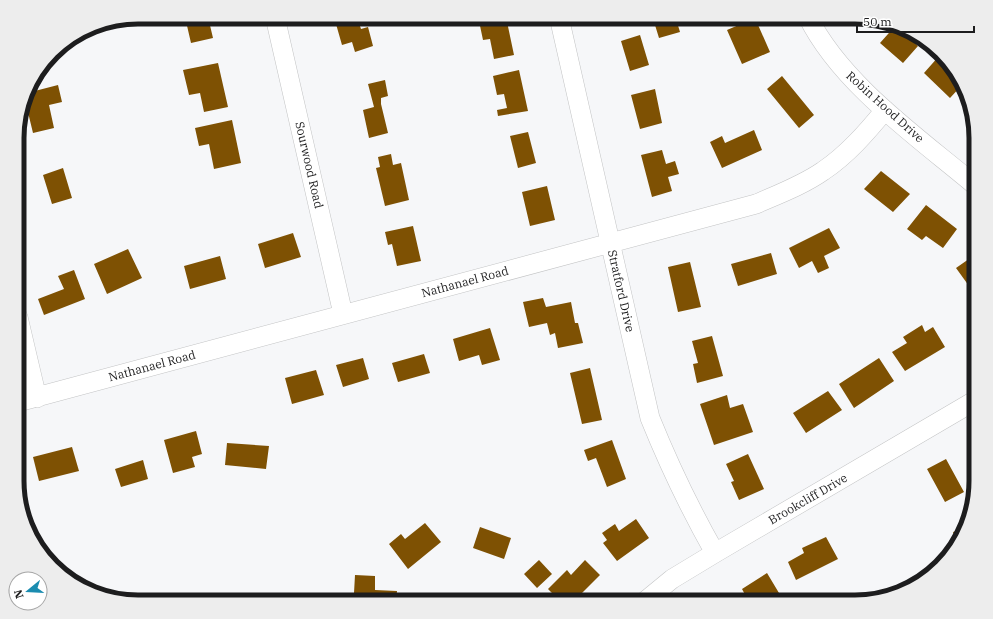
<svg xmlns="http://www.w3.org/2000/svg" width="993" height="619" font-family="'IBM Plex Serif',serif">
	<rect width="100%" height="100%" fill="#f6f7f9"/>
	<path fill="#7e5103" d="M 185,17 L 208,17 L 213,38 L 191,43 Z
		M 334,17 L 357,17 L 361,29 L 368,27 L 373,46 L 355,52 L 352,42 L 342,45 Z
		M 498,17 L 506,17 L 514,55 L 494,59 L 490,39 L 483,40 L 479,21 Z
		M 615,17 L 636,17 L 637,20 L 617,26 Z
		M 755,18 L 770,52 L 742,64 L 727,30 Z
		M 676,19 L 680,32 L 659,38 L 655,25 Z
		M 896,25 L 911,33 L 908,37 L 918,46 L 903,63 L 880,43 Z
		M 640,35 L 649,65 L 630,71 L 621,41 Z
		M 939,56 L 960,77 L 962,85 L 950,98 L 924,73 Z
		M 218,63 L 228,107 L 204,112 L 200,93 L 189,95 L 183,70 Z
		M 519,70 L 528,111 L 498,116 L 497,110 L 507,108 L 504,94 L 497,95 L 493,76 Z
		M 782,76 L 814,115 L 799,128 L 767,89 Z
		M 385,80 L 388,96 L 381,98 L 381,104 L 388,133 L 369,138 L 363,110 L 374,107 L 368,84 Z
		M 58,85 L 62,102 L 49,105 L 54,128 L 33,133 L 25,100 L 27,93 Z
		M 655,89 L 662,123 L 640,129 L 631,95 Z
		M 232,120 L 241,163 L 214,169 L 209,144 L 199,146 L 195,128 Z
		M 754,130 L 762,150 L 722,168 L 710,142 L 722,136 L 725,143 Z
		M 528,132 L 536,163 L 518,168 L 510,136 Z
		M 662,150 L 666,164 L 675,161 L 679,174 L 668,177 L 672,191 L 652,197 L 641,155 Z
		M 391,154 L 393,165 L 401,163 L 409,200 L 385,206 L 376,168 L 380,167 L 378,157 Z
		M 63,168 L 72,198 L 52,204 L 43,175 Z
		M 881,171 L 910,194 L 893,212 L 864,189 Z
		M 547,186 L 555,220 L 530,226 L 522,192 Z
		M 926,205 L 957,229 L 943,248 L 926,236 L 922,240 L 907,229 Z
		M 413,226 L 421,261 L 397,266 L 392,244 L 388,245 L 385,232 Z
		M 829,228 L 840,248 L 824,256 L 829,268 L 818,273 L 812,261 L 799,268 L 789,248 Z
		M 293,233 L 301,257 L 265,268 L 258,244 Z
		M 128,249 L 142,278 L 107,294 L 94,264 Z
		M 771,253 L 777,274 L 738,286 L 731,264 Z
		M 976,254 L 976,285 L 974,283 L 969,286 L 956,268 Z
		M 220,256 L 226,279 L 190,289 L 184,266 Z
		M 690,262 L 701,307 L 678,312 L 668,267 Z
		M 74,270 L 85,299 L 44,315 L 38,299 L 64,289 L 58,276 Z
		M 543,298 L 546,307 L 571,302 L 575,323 L 578,323 L 583,343 L 558,348 L 555,333 L 550,335 L 547,323 L 529,327 L 523,302 Z
		M 922,325 L 925,332 L 933,327 L 945,347 L 905,371 L 892,352 L 907,343 L 903,337 Z
		M 490,328 L 500,360 L 482,365 L 479,355 L 459,361 L 453,339 Z
		M 712,336 L 723,376 L 697,383 L 693,364 L 698,363 L 692,341 Z
		M 424,354 L 430,373 L 398,382 L 392,363 Z
		M 363,358 L 369,379 L 343,387 L 336,365 Z
		M 879,358 L 894,381 L 854,408 L 839,384 Z
		M 590,368 L 602,420 L 582,424 L 570,373 Z
		M 316,370 L 324,395 L 292,404 L 285,378 Z
		M 828,391 L 842,410 L 806,433 L 793,413 Z
		M 727,395 L 730,408 L 743,404 L 753,432 L 714,445 L 700,404 Z
		M 196,431 L 202,454 L 192,457 L 195,467 L 173,473 L 164,440 Z
		M 612,440 L 626,479 L 607,487 L 596,458 L 588,461 L 584,450 Z
		M 227,443 L 269,446 L 266,469 L 225,465 Z
		M 72,447 L 79,471 L 39,481 L 33,457 Z
		M 748,454 L 764,489 L 739,500 L 731,482 L 734,481 L 726,464 Z
		M 946,459 L 964,492 L 945,502 L 927,469 Z
		M 143,460 L 148,479 L 121,487 L 115,469 Z
		M 636,519 L 649,538 L 617,561 L 603,543 L 607,540 L 602,533 L 615,524 L 619,531 Z
		M 425,523 L 441,542 L 408,569 L 389,544 L 401,534 L 405,539 Z
		M 480,527 L 511,538 L 504,559 L 473,548 Z
		M 962,529 L 957,544 L 953,532 Z
		M 826,537 L 838,559 L 796,580 L 788,562 L 804,553 L 802,548 Z
		M 539,560 L 552,574 L 537,588 L 524,574 Z
		M 585,560 L 600,575 L 573,602 L 561,602 L 548,589 L 567,570 L 571,575 Z
		M 767,573 L 779,593 L 765,602 L 749,602 L 742,589 Z
		M 355,575 L 375,576 L 375,590 L 397,591 L 396,602 L 362,602 L 362,593 L 354,593 Z"/>
	<g fill="none" stroke-linecap="round" stroke-linejoin="round">
		<g stroke="#c3c4c5" stroke-width="20">
			<path id="minor" d="M 275,17 L 343,314
				M 559,17 L 650,418 C 669,465 690,509 715,553
				M 808,17 C 841,84 919,138 976,186
				M 18,317 L 37,398
				M 18,402 L 756,204 C 779,194 803,185 823,171 C 847,155 867,132 885,110
				M 644,602 L 672,579 L 715,553 L 976,400"/>
		</g>
		<use href="#minor" stroke="#fff" stroke-width="19"/>
	</g>
	<g text-anchor="middle" stroke-width="4" stroke-linejoin="round" paint-order="stroke">
		<g font-size="12" fill="#1d1d1e" stroke="#fff">
			<text transform="translate(885 107) rotate(42)" y="4">Robin Hood Drive</text>
			<text transform="translate(309 165) rotate(77)" y="4">Sourwood Road</text>
			<text transform="translate(465 282) rotate(-15)" y="4">Nathanael Road</text>
			<text transform="translate(621 291) rotate(77)" y="4">Stratford Drive</text>
			<text transform="translate(152 366) rotate(-15)" y="4">Nathanael Road</text>
			<text transform="translate(808 499) rotate(-30)" y="4">Brookcliff Drive</text>
		</g>
	</g>
	<path d="M0 0H993V619H0ZM138 24H855A114 114 0 0 1 969 138V481A114 114 0 0 1 855 595H138A114 114 0 0 1 24 481V138A114 114 0 0 1 138 24Z" fill="#ededed" fill-rule="evenodd"/>
	<path fill="none" stroke="#1d1d1e" stroke-width="5" d="M138 24H855A114 114 0 0 1 969 138V481A114 114 0 0 1 855 595H138A114 114 0 0 1 24 481V138A114 114 0 0 1 138 24Z"/>
	<g transform="translate(28 591) rotate(252)"><circle r="19" fill="#ffffff" stroke="#a5a5a5"/>
	<path d="M0-3L7 15L0 10L-7 15Z" fill="#1a8cb0"/>
	<text y="-6" font-size="11" font-weight="bold" text-anchor="middle" fill="#1d1d1e">N</text>
	</g>
	<path d="M857 26v6h117v-6" fill="none" stroke="#1d1d1e" stroke-width="2"/>
	<text x="863" y="26" font-size="12" fill="#1d1d1e" stroke="#ffffff" stroke-width="3" paint-order="stroke">50 m</text>
</svg>
